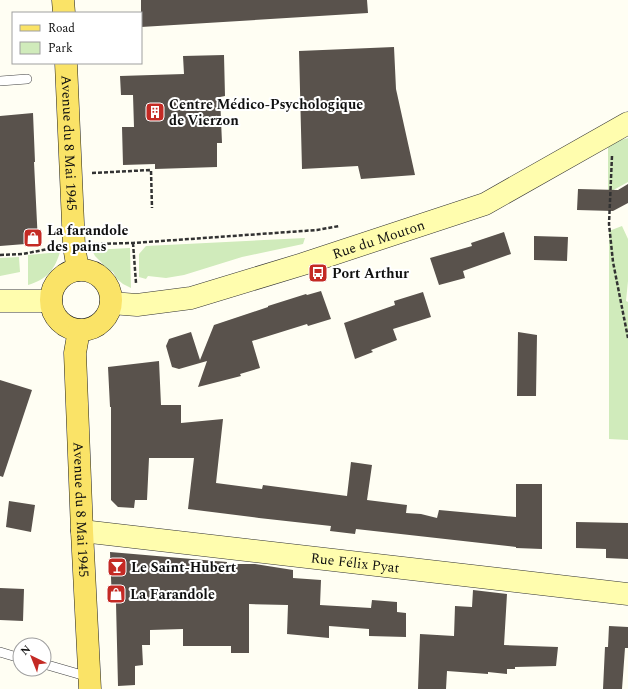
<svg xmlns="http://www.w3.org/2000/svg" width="628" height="689" font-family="Spectral,serif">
	<rect width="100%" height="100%" fill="#fffef3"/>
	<path fill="#d0ebbb" d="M 628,138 L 628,182 L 608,193 L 608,144 Z
		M 622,226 L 628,239 L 628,281 L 626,301 L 628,302 L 628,440 L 609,439 L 609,231 Z
		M 305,238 L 303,244 L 242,257 L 184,275 L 166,278 L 148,276 L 146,279 L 139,277 L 139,254 L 146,246 Z
		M 130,248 L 131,288 L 123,284 L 117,279 L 113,272 L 106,268 L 100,261 L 95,256 L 92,250 Z
		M 60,252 C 54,271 47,279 28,285 L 28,255 Z
		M 19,257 L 20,272 L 0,276 L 0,258 Z"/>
	<path fill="#59524c" d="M 141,0 L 367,0 L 368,13 L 141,27 Z
		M 394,47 L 396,89 L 415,175 L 361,179 L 358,166 L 302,169 L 299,51 Z
		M 224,55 L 225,96 L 220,97 L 222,143 L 217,143 L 217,167 L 155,169 L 155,164 L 123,165 L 122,127 L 134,127 L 133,95 L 121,95 L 120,76 L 184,74 L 183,56 Z
		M 33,113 L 35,162 L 34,162 L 38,243 L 0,246 L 0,116 Z
		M 628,184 L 628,203 L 613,211 L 577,210 L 578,189 L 618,190 Z
		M 504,232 L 511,254 L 463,271 L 465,278 L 439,285 L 430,258 L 472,246 L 471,243 Z
		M 534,236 L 568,237 L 567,261 L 534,260 Z
		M 321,291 L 331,319 L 308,326 L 307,324 L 252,341 L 260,368 L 240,374 L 241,376 L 198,387 L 207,361 L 179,369 L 172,367 L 166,346 L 169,339 L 191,332 L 200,360 L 214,325 L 268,307 L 268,306 L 306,294 L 307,295 Z
		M 423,292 L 431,317 L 393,329 L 397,340 L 371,350 L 373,352 L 355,359 L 344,323 L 395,305 L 394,301 Z
		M 518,332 L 537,335 L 536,396 L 517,396 Z
		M 159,361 L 161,405 L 181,405 L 181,423 L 223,419 L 216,483 L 262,489 L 263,485 L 347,496 L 351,462 L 372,465 L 367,500 L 407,505 L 406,513 L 421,514 L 437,518 L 439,510 L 516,517 L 516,484 L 542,484 L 542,549 L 516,548 L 516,547 L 356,529 L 355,534 L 330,531 L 331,526 L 259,518 L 188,509 L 194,458 L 149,458 L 147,500 L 135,500 L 134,508 L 118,507 L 111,500 L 111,407 L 110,407 L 108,367 Z
		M 0,380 L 32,390 L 3,477 L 0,476 Z
		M 9,501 L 35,505 L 31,532 L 6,527 Z
		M 576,522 L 628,523 L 628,559 L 606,558 L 606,549 L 576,548 Z
		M 110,552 L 227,562 L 227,564 L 255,564 L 293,570 L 293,578 L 321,580 L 320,605 L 371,608 L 372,600 L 397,602 L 397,612 L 406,613 L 406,637 L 369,636 L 369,629 L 329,626 L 329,638 L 287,634 L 288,605 L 249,604 L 249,653 L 231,653 L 231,646 L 183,646 L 183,629 L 150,630 L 150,645 L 142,645 L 143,665 L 135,666 L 135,685 L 118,686 L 116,603 L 112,603 Z
		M 0,588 L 24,589 L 23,621 L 0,620 Z
		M 473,590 L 507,594 L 504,645 L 558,647 L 556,666 L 515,667 L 515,669 L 507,669 L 507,674 L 488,672 L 488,674 L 447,671 L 446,689 L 418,689 L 420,634 L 454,636 L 455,606 L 472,607 Z
		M 609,626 L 628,627 L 628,648 L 625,648 L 622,689 L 603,689 L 605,647 L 608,647 Z"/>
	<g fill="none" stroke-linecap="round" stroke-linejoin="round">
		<g stroke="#434343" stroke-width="10">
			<path id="lane" d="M 0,81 L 27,79
				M 0,652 L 20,658
				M 44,664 L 89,677"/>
		</g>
		<g stroke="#323232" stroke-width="23">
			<g id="secondary">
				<path d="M 0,301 L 51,301"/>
				<path id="s1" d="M 111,303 L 137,305 L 191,298 L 303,264 L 485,204 L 628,123"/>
				<path id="s2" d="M 82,531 L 628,594"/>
			</g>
		</g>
		<g stroke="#212121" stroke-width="23">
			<g id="primary">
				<path d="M 63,0 L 64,13"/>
				<path id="s3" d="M 66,63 L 74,246 L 78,270"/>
				<circle cx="81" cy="300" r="30"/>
				<path id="s4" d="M 79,330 L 75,353 L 82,531 L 90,689"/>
			</g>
		</g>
		<path stroke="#323232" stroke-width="2.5" stroke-dasharray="4 2" stroke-linecap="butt" d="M 612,156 L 609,224 L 613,262 L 628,338
			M 92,173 L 151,170 L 152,208
			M 133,243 L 136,283
			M 95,244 L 133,243 L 317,230 L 339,226
			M 0,255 L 23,254 L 53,248"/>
		<use href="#lane" stroke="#fff" stroke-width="9"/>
		<use href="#secondary" stroke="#fffdae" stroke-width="22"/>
		<use href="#primary" stroke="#fae367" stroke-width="22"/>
	</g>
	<defs>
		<g id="building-square" transform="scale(1)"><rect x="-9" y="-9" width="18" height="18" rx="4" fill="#c42a24" stroke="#fff"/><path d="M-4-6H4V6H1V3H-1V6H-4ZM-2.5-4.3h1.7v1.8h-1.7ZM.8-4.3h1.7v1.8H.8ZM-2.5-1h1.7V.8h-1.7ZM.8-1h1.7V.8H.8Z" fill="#fff"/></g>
		<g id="shop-square" transform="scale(1)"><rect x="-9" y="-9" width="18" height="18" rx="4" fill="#c42a24" stroke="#fff"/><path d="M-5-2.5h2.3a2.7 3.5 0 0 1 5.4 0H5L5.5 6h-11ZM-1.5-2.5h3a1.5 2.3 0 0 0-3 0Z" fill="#fff"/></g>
		<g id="bus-square" transform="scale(1)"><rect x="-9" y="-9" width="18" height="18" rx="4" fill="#c42a24" stroke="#fff"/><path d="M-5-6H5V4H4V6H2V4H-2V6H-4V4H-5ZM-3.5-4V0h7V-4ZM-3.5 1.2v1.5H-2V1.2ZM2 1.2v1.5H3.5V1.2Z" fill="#fff"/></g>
		<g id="bar-square" transform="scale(1)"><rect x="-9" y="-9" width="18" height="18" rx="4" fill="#c42a24" stroke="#fff"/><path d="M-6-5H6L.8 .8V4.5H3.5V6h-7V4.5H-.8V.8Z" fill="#fff"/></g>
	</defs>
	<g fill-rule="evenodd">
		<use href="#building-square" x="155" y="112"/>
		<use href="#shop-square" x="33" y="238"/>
		<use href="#bus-square" x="318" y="273"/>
		<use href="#bar-square" x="117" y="567"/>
		<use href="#shop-square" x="116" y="594"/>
	</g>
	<g text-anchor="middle" stroke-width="4" stroke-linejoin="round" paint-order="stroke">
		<g font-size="14" font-weight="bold" fill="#101010" stroke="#fff" text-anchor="start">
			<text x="169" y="109">Centre Médico-Psychologique<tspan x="169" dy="16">de Vierzon</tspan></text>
			<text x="47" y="235">La farandole<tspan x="47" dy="16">des pains</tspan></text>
			<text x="332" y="278">Port Arthur</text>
			<text x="131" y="572">Le Saint-Hubert</text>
			<text x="130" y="599">La Farandole</text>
		</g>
		<g font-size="14" fill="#101010" stroke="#fff">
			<text dy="5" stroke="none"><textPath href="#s3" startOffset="80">Avenue du 8 Mai 1945</textPath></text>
			<text dy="5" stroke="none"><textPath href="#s1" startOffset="277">Rue du Mouton</textPath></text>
			<text dy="5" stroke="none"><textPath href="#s4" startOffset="180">Avenue du 8 Mai 1945</textPath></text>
			<text dy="5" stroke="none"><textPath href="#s2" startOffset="275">Rue Félix Pyat</textPath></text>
		</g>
	</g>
	<rect x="12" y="12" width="130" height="52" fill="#ffffff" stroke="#9f9f9f"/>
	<rect x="20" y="25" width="20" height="6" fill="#fae367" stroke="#9f9f9f"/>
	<text x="48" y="32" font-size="12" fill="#101010">Road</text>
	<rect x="20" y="42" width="20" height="12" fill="#d0ebbb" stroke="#9f9f9f"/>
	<text x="48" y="52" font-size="12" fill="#101010">Park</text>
	<g transform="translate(32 657) rotate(317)"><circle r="19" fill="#ffffff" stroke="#9f9f9f"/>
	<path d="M0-3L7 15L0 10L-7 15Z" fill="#c42a24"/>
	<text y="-6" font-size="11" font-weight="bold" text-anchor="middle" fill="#101010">N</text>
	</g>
</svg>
